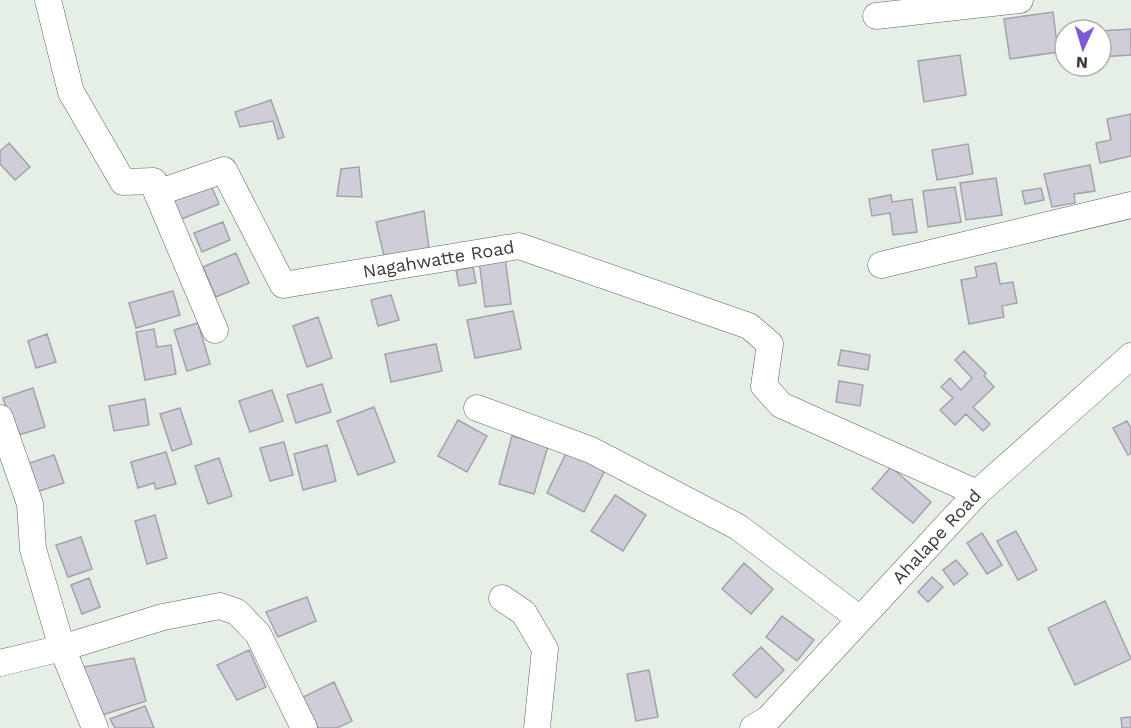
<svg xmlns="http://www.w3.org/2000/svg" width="1131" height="728" font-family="'Work Sans',sans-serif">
	<rect width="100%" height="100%" fill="#e6efe6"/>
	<path fill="#cfced8" stroke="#a3a2ac" stroke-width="1.5" d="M 1053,12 L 1058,52 L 1010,59 L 1004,19 Z
		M 1131,29 L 1131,55 L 1101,57 L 1101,31 Z
		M 960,55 L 966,95 L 924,102 L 918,61 Z
		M 271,100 L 284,137 L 278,139 L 273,121 L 240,127 L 235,112 Z
		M 1131,114 L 1131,156 L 1100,163 L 1096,143 L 1111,140 L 1107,119 Z
		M 9,143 L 30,167 L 15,180 L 0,164 L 0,151 Z
		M 968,144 L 973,174 L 937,180 L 932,150 Z
		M 1090,165 L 1095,191 L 1074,194 L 1075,203 L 1052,207 L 1044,174 Z
		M 359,167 L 362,197 L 337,196 L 341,169 Z
		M 996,178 L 1002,215 L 966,220 L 960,183 Z
		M 209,180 L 219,204 L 179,220 L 169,196 Z
		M 955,187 L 961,222 L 928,227 L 923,191 Z
		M 1041,188 L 1044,200 L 1025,204 L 1022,191 Z
		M 891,195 L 892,202 L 912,199 L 917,232 L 893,235 L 890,213 L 872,216 L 869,199 Z
		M 424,211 L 429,248 L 385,260 L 376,222 Z
		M 223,222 L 230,240 L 202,252 L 194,233 Z
		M 236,253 L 249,283 L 216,297 L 203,267 Z
		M 505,257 L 511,304 L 485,307 L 479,260 Z
		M 996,263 L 1000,284 L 1013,282 L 1017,303 L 1002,306 L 1004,317 L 969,324 L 961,280 L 977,277 L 975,267 Z
		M 473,267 L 476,283 L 459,286 L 456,270 Z
		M 173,291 L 180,315 L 136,328 L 129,303 Z
		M 391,295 L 399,320 L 378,326 L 371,300 Z
		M 513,311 L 521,349 L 475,358 L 467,320 Z
		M 318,317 L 332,358 L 307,367 L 293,326 Z
		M 198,323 L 210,364 L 187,371 L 174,330 Z
		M 154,329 L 157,347 L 171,345 L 176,374 L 145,380 L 136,332 Z
		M 47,334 L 56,362 L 36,368 L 28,341 Z
		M 436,344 L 442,371 L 391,382 L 385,354 Z
		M 841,350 L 870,355 L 868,370 L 838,365 Z
		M 964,351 L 986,373 L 984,376 L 994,387 L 973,407 L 990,424 L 983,431 L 966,414 L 955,425 L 940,410 L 953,398 L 941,387 L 950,378 L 961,390 L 972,378 L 955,360 Z
		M 839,381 L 863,385 L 860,406 L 836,402 Z
		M 322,384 L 331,412 L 296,423 L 287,395 Z
		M 33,388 L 45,427 L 15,436 L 3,398 Z
		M 272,390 L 283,421 L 250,432 L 239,401 Z
		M 145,399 L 149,425 L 114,431 L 109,406 Z
		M 374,407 L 395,462 L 358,475 L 337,421 Z
		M 180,408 L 192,444 L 172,451 L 160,414 Z
		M 458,420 L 487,436 L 467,472 L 438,456 Z
		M 1127,421 L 1131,428 L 1131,453 L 1128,455 L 1113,428 Z
		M 512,436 L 548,446 L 534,494 L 499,484 Z
		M 284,442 L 293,475 L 270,481 L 260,448 Z
		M 327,445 L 336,481 L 303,490 L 294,454 Z
		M 567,451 L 605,470 L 584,512 L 547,493 Z
		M 166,452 L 176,484 L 156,489 L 154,483 L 138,488 L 131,462 Z
		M 54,455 L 64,483 L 36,492 L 27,464 Z
		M 219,458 L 232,496 L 208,504 L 195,466 Z
		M 891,467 L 931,502 L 913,523 L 872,489 Z
		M 615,495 L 646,515 L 623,551 L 591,531 Z
		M 155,515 L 167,558 L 147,564 L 135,521 Z
		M 1016,531 L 1037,570 L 1018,580 L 997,541 Z
		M 982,533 L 1002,565 L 987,574 L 967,543 Z
		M 81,537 L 92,569 L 68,577 L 56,545 Z
		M 956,560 L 968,574 L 954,585 L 943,570 Z
		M 744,563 L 773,589 L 751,614 L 722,589 Z
		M 932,577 L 943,587 L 928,602 L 918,592 Z
		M 89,578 L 100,607 L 82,614 L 71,585 Z
		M 307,597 L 316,621 L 278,637 L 266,612 Z
		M 1105,601 L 1131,659 L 1075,685 L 1048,628 Z
		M 782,616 L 814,640 L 797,661 L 766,637 Z
		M 761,647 L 784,670 L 756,698 L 733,675 Z
		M 249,650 L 266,687 L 237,700 L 217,665 Z
		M 134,658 L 146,701 L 99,716 L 78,668 Z
		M 649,670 L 658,717 L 636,721 L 627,674 Z
		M 334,682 L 352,721 L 337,728 L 318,728 L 303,697 Z
		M 145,706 L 154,728 L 115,728 L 110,719 Z
		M 1131,717 L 1131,728 L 1122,728 L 1121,718 Z"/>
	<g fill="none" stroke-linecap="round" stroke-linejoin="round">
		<g stroke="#5d645d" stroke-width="27">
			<g id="minor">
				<path id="s1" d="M 48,0 L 71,92 L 123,182 L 154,181 L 157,193 L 224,170 L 283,285 L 519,246 L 749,326 L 770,344 L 764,386 L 781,405 L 977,493"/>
				<path d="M 876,16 L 1020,0"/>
				<path d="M 157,193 L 215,330"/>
				<path d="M 881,265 L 1131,205"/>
				<path d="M 477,408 L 591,450 L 738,527 L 860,619"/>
				<path d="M 0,418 L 30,504 L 33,549 L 62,648 L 95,728"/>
				<path d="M 502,598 L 524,613 L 545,649 L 537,728"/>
				<path d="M 0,663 L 62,648 L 163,617 L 220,606 L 237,612 L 258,634 L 304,728"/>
				<path id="s2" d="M 753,728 L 768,719 L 977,493 L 1131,356"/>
			</g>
		</g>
		<use href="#minor" stroke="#fff" stroke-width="26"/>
	</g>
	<g text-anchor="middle" stroke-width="4.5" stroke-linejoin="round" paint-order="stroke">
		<g font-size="18" fill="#373a37" stroke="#fff">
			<text dy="6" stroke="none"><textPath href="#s1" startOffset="600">Nagahwatte Road</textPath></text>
			<text dy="6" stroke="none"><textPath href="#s2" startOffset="266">Ahalape Road</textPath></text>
		</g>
	</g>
	<g transform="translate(1083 48) rotate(184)"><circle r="28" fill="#ffffff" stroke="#afb0af" stroke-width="1.5"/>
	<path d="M0-4.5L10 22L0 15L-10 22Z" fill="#7d59d3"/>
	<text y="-9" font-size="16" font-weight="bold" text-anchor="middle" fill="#373a37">N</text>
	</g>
</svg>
